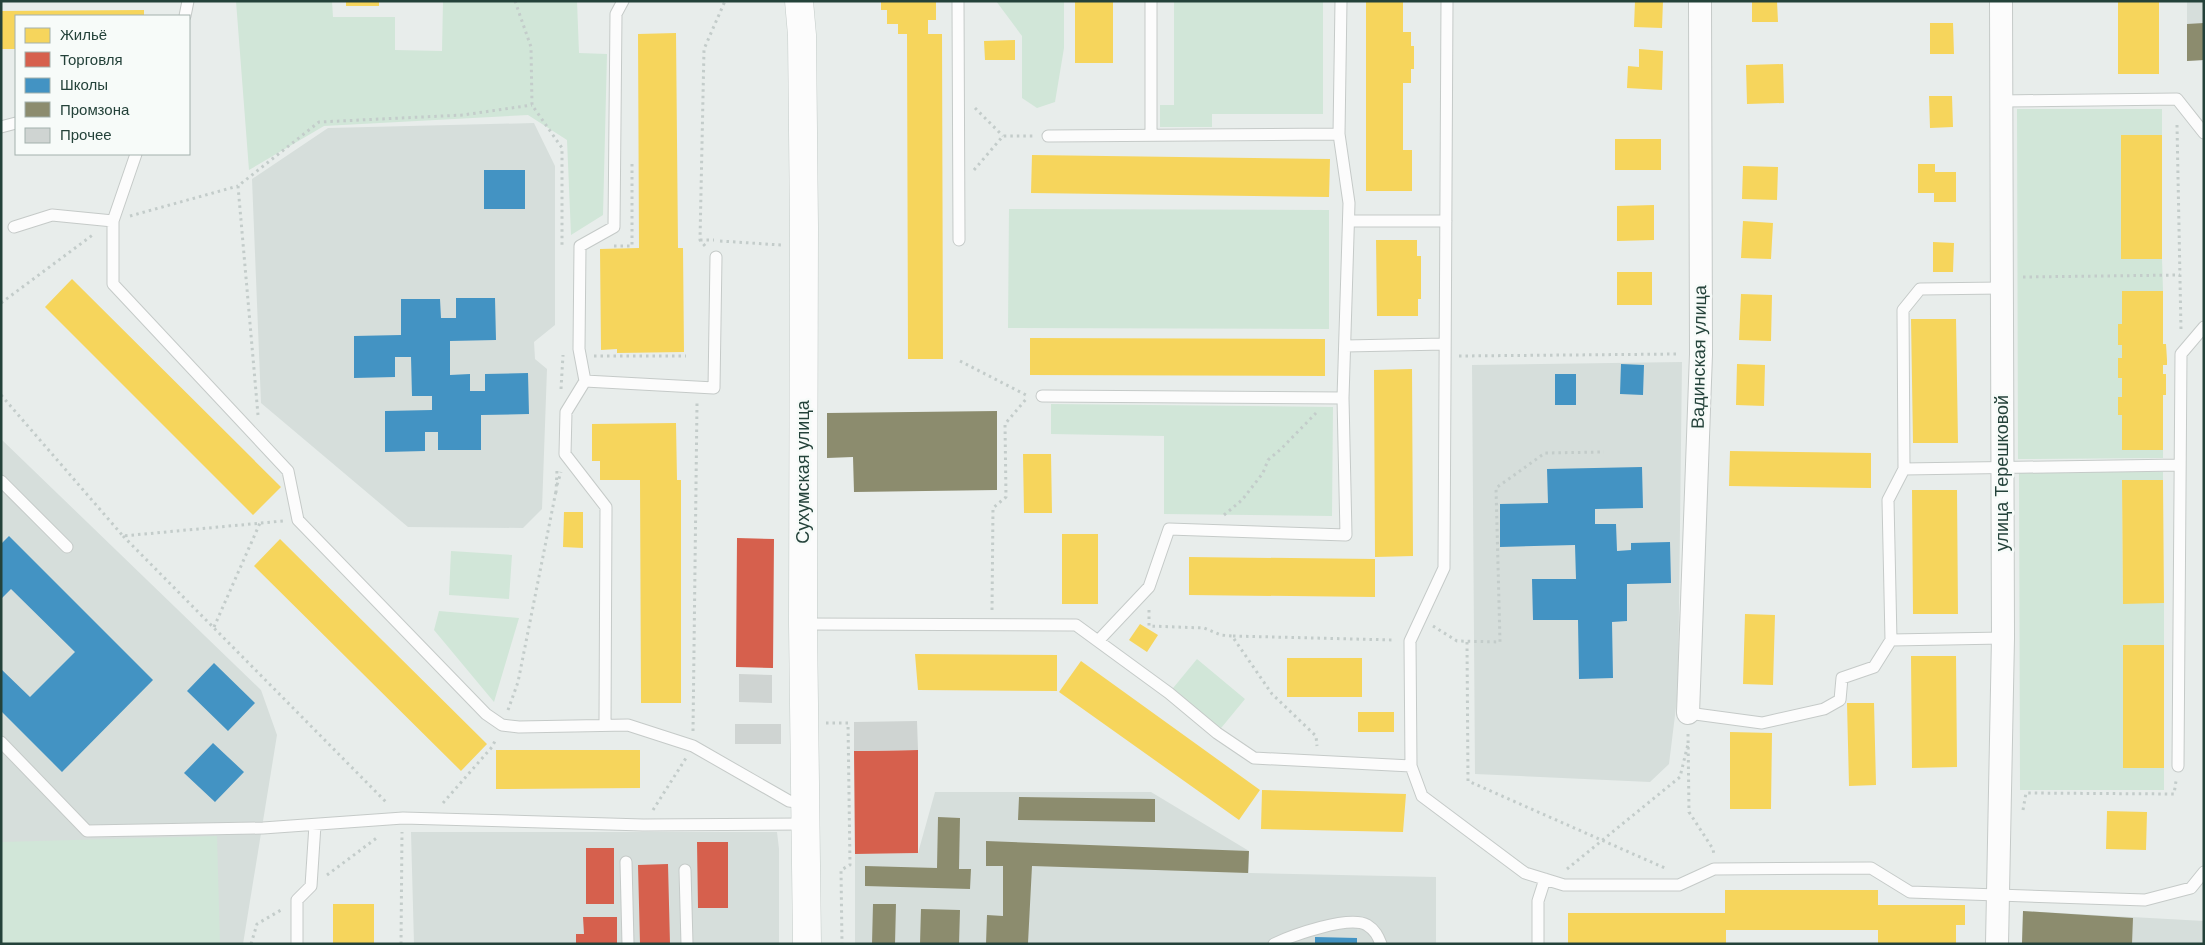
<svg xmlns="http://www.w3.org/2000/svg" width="2205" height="945" font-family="'DM Sans',sans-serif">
	<rect width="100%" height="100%" fill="#e8edeb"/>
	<path fill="#d6dedb" d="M 2187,1 L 2204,1 L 2204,60 L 2187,61 Z
		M 534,123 L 555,166 L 555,325 L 534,342 L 535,359 L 547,369 L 542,509 L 523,528 L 408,527 L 261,403 L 252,179 L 328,128 Z
		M 1682,362 L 1678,691 L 1669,764 L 1650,782 L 1475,774 L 1472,365 Z
		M 1,439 L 261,690 L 277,735 L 243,944 L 1,944 Z
		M 935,792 L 1151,792 L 1249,851 L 1249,873 L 1436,877 L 1436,944 L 855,944 L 855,854 L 918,853 Z
		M 411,832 L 777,832 L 779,849 L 779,944 L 414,944 Z
		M 2023,911 L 2204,921 L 2204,944 L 2022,944 Z"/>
	<path fill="#d1e6d8" d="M 236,1 L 332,1 L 333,17 L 395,17 L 395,50 L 442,51 L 443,1 L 577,1 L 579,53 L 607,54 L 603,215 L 571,235 L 567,140 L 528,115 L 324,126 L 249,170 Z
		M 996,1 L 1064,1 L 1064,48 L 1055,102 L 1037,108 L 1022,98 L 1022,36 Z
		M 1174,2 L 1323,2 L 1323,114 L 1212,114 L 1212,127 L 1160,127 L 1160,105 L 1174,105 Z
		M 2017,109 L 2162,109 L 2162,135 L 2122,135 L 2122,259 L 2162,259 L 2163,291 L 2122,292 L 2122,358 L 2118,378 L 2122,378 L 2122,397 L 2118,397 L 2122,415 L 2122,450 L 2163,450 L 2163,458 L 2018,459 Z
		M 1009,209 L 1329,210 L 1329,329 L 1008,328 Z
		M 1051,404 L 1333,407 L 1332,516 L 1164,514 L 1164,436 L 1051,434 Z
		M 2019,472 L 2163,472 L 2163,480 L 2122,480 L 2123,603 L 2164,603 L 2164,645 L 2123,645 L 2123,768 L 2164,768 L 2164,790 L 2020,790 Z
		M 451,551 L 512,555 L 509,599 L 449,595 Z
		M 439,611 L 519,618 L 494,702 L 434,630 Z
		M 1197,659 L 1245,699 L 1217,733 L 1169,693 Z
		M 217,836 L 220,944 L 1,944 L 1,842 Z"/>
	<path fill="#f6d55c" d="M 346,1 L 379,1 L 379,6 L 346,6 Z
		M 881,1 L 936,1 L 936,20 L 928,20 L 928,34 L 942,34 L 943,359 L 908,359 L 907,34 L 898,34 L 898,24 L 887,24 L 887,10 L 881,10 Z
		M 1075,1 L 1113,1 L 1113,63 L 1075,63 Z
		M 1366,1 L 1403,1 L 1403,32 L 1411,32 L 1411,46 L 1414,46 L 1414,69 L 1411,69 L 1411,83 L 1403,83 L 1403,150 L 1412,150 L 1412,191 L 1366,191 Z
		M 1635,1 L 1663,1 L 1662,28 L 1634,27 Z
		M 1752,1 L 1777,1 L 1778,22 L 1752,22 Z
		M 2118,1 L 2159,1 L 2159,74 L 2118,74 Z
		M 144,10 L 144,16 L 16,16 L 16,49 L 1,49 L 1,11 Z
		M 1930,23 L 1953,23 L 1954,54 L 1930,54 Z
		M 676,33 L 678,248 L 683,248 L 684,352 L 617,353 L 617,349 L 601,350 L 600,249 L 639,248 L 638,34 Z
		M 1015,40 L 1015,60 L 985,60 L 984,41 Z
		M 1639,49 L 1663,51 L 1662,90 L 1627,88 L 1628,66 L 1639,67 Z
		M 1783,64 L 1784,103 L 1747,104 L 1746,65 Z
		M 1929,96 L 1952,96 L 1953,127 L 1930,128 Z
		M 2121,135 L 2162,135 L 2162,259 L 2121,259 Z
		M 1615,139 L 1661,139 L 1661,170 L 1615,170 Z
		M 1032,155 L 1330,159 L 1329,197 L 1031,193 Z
		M 1918,164 L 1935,164 L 1935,172 L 1956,172 L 1956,202 L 1934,202 L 1934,193 L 1918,193 Z
		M 1743,166 L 1778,167 L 1777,200 L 1742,199 Z
		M 1654,205 L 1654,240 L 1617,241 L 1617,206 Z
		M 1743,221 L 1773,223 L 1771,259 L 1741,258 Z
		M 1376,240 L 1417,240 L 1417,256 L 1421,256 L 1421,299 L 1418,299 L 1418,316 L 1377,316 Z
		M 1933,242 L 1954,243 L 1953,272 L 1933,272 Z
		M 1617,272 L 1652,272 L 1652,305 L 1617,305 Z
		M 72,279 L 281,487 L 253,515 L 45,307 Z
		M 2122,291 L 2163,291 L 2163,344 L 2166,344 L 2167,360 L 2167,365 L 2163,365 L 2163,374 L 2166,374 L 2166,395 L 2163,395 L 2163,450 L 2122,450 L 2122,415 L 2118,415 L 2118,397 L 2122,397 L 2122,378 L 2118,378 L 2118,358 L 2122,358 L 2122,345 L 2118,345 L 2118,324 L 2122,324 Z
		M 1741,294 L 1772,295 L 1771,341 L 1739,340 Z
		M 1911,319 L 1956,319 L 1958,443 L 1913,443 Z
		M 1030,338 L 1325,339 L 1325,376 L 1030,375 Z
		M 1737,364 L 1765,365 L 1764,406 L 1736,405 Z
		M 1412,369 L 1413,556 L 1375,557 L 1374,370 Z
		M 676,423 L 677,480 L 681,480 L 681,703 L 641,703 L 640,480 L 600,480 L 600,461 L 592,461 L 592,424 Z
		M 1730,451 L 1871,453 L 1871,488 L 1729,486 Z
		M 1023,454 L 1051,454 L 1052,513 L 1024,513 Z
		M 2122,480 L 2163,480 L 2164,603 L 2123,604 Z
		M 1912,490 L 1957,490 L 1958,614 L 1913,614 Z
		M 564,512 L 583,512 L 583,548 L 563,547 Z
		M 1062,534 L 1098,534 L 1098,604 L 1062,604 Z
		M 280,539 L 487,744 L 461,771 L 254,566 Z
		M 1189,557 L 1375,559 L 1375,597 L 1189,595 Z
		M 1745,614 L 1775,615 L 1773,685 L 1743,684 Z
		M 1140,624 L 1158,635 L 1147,652 L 1129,640 Z
		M 2123,645 L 2164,645 L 2164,768 L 2123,768 Z
		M 915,654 L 1057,655 L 1057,691 L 918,690 Z
		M 1911,656 L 1956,656 L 1957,767 L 1912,768 Z
		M 1287,658 L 1362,658 L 1362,697 L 1287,697 Z
		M 1081,661 L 1260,790 L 1239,820 L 1059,692 Z
		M 1847,703 L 1874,703 L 1876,785 L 1849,786 Z
		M 1358,712 L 1394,712 L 1394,732 L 1358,732 Z
		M 1730,732 L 1772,733 L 1771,809 L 1730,809 Z
		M 496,750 L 640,750 L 640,788 L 496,789 Z
		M 1262,790 L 1406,794 L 1403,832 L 1261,829 Z
		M 2107,811 L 2147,812 L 2146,850 L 2106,849 Z
		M 1725,890 L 1878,890 L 1878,905 L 1965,905 L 1965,925 L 1956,925 L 1956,944 L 1878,944 L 1878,930 L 1726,930 L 1726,944 L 1568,944 L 1568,913 L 1725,913 Z
		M 333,904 L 374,904 L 374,944 L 333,944 Z"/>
	<path fill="#d6604d" d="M 737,538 L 774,539 L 773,668 L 736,667 Z
		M 918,750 L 918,853 L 855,854 L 854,751 Z
		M 697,842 L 728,842 L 728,908 L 698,908 Z
		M 586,848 L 614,848 L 614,904 L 586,904 Z
		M 668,864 L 670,944 L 640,944 L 638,865 Z
		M 583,917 L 617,917 L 617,944 L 576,944 L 576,934 L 584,934 Z"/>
	<path fill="#4393c3" d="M 484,170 L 525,170 L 525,209 L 484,209 Z
		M 456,298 L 495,298 L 496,340 L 450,341 L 450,375 L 470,374 L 470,391 L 485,391 L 485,374 L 528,373 L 529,414 L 481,415 L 481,450 L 438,450 L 438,432 L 425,432 L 425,451 L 385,452 L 385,411 L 432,410 L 432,396 L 412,396 L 411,357 L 395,357 L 395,377 L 354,378 L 354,336 L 401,335 L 401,299 L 440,299 L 441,318 L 456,318 Z
		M 1621,364 L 1644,365 L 1643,395 L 1620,394 Z
		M 1555,374 L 1576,374 L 1576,405 L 1555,405 Z
		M 1642,467 L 1643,508 L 1595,509 L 1595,524 L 1616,524 L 1617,551 L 1631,550 L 1631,543 L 1670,542 L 1671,583 L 1627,584 L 1627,621 L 1612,622 L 1613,678 L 1579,679 L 1578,620 L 1533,620 L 1532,579 L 1576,579 L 1575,545 L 1500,547 L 1500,504 L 1548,503 L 1547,469 Z
		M 9,536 L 153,680 L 62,772 L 1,711 L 1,669 L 30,697 L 75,652 L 11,589 L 1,599 L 1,544 Z
		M 214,663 L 255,703 L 228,731 L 187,691 Z
		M 213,743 L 244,772 L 215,802 L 184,773 Z
		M 1315,937 L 1357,938 L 1357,944 L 1315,944 Z"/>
	<path fill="#8c8c6e" d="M 2204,23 L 2204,60 L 2187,61 L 2187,24 Z
		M 997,411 L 997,490 L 854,492 L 853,457 L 827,458 L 827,413 Z
		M 1019,797 L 1155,799 L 1155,822 L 1018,820 Z
		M 938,817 L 960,818 L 959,869 L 971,869 L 970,889 L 865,886 L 865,866 L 937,868 Z
		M 986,841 L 1249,851 L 1248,873 L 1032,866 L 1028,943 L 986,944 L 987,915 L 1003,916 L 1003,866 L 986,866 Z
		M 873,904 L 896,904 L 895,944 L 872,944 Z
		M 921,909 L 960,910 L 959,944 L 920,944 Z
		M 2023,911 L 2133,918 L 2132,944 L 2022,943 Z"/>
	<path fill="#cfd4d2" d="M 739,674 L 772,675 L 772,703 L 739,702 Z
		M 917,721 L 918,750 L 854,751 L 854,722 Z
		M 735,724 L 781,724 L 781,744 L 735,744 Z"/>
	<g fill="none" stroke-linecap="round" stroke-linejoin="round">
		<g stroke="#c5cac8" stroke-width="13">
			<path id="lane" d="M 958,1 L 959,240
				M 1151,1 L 1151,135
				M 1447,1 L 1444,568 L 1410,641 L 1411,766 L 1422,796 L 1525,873 L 1564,885 L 1679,885 L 1714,869 L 1871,868 L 1910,892 L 2145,900 L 2191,888 L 2204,872
				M 185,16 L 188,1
				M 2001,101 L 2177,99 L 2204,133
				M 1,127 L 16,123
				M 1339,134 L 1341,1
				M 1048,136 L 1339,134 L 1349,203 L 1343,398
				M 136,154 L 113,221 L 113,284 L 288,471 L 298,520 L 486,714 L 502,725 L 519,727 L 628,725 L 693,746 L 789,801 L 804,803
				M 1349,221 L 1446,221
				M 14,227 L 52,215 L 113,221
				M 1345,346 L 1445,344
				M 585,381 L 579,349 L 580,246 L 614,227 L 616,14 L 623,1
				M 1042,396 L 1343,398 L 1346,535 L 1169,529 L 1149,587 L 1098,641
				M 1904,469 L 1903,310 L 1920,289 L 2002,288
				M 1,481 L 67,547
				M 803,624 L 1076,625 L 1169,693 L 1217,733 L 1254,758 L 1411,766
				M 1891,640 L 1888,500 L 1904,469 L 2180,465
				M 1688,713 L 1762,723 L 1824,709 L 1840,700 L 1842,678 L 1874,667 L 1891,640 L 2003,638
				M 605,725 L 606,507 L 565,454 L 566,412 L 585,381 L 714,388 L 716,257
				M 1,742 L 87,831 L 263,828 L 403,818 L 643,825 L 805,824
				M 2178,766 L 2181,354 L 2204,327
				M 626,862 L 628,944
				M 685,870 L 687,944
				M 297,944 L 297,900 L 311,886 L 315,825
				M 1274,944 C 1293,935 1349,915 1367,925 C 1375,930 1378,936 1381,944
				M 1538,944 L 1538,901 L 1545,879"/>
		</g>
		<g stroke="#c5cac8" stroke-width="24">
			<path id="street" d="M 1688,713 L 1701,354 L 1700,1
				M 1997,944 L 2003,638 L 2001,1"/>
		</g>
		<g stroke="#c3cbc8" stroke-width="29">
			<path id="secondary" d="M 799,1 L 802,35 L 804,227 L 803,624 L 807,944"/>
		</g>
		<path stroke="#c3ccca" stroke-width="3" stroke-dasharray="2.5 4" stroke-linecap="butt" d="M 515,1 L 531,47 L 532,105 L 562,148 L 562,246
			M 975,108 L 1003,136
			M 2177,125 L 2181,331
			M 974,170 L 1003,136 L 1034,136
			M 130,216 L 238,186
			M 700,240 L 714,240
			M 720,241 L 781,245
			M 614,246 L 632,246 L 632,161
			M 705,246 L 700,240 L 704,49 L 725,1
			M 2023,277 L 2180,275
			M 1,303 L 94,234
			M 594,356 L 686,356
			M 1459,356 L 1680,354
			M 960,361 L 1028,396
			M 561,389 L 563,355
			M 1,395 L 123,536 L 283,521
			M 258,415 L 238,186 L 319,122 L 463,115 L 532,105
			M 557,485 L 561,472
			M 556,493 L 557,470
			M 1224,515 L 1242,500 L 1263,473 L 1268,460 L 1281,449 L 1316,413
			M 123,536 L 388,804
			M 992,610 L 993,508 L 1006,497 L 1005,424 L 1027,398
			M 1149,610 L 1149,626 L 1204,628 L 1221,635 L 1232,636 L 1272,694 L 1316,736 L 1317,746
			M 1433,626 L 1457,641 L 1500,642 L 1496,488 L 1545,453 L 1604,452
			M 214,627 L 260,523
			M 1233,636 L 1394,640
			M 1467,642 L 1468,781 L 1665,868
			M 508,710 L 518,682 L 556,491
			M 826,723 L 848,723 L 850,865 L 841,870 L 842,944
			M 693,731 L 697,403
			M 1688,734 L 1689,812 L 1713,849 L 1714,855
			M 443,803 L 492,747 L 496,739
			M 653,810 L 686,758
			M 2023,810 L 2026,793 L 2174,794 L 2176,781
			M 1567,869 L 1680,777 L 1688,744
			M 327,875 L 378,837
			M 251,944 L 257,924 L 281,910
			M 401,944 L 402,832"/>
		<use href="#lane" stroke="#fcfcfc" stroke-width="11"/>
		<use href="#street" stroke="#fcfcfc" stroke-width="22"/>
		<use href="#secondary" stroke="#fcfcfc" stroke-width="28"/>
	</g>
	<g text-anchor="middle" stroke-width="5" stroke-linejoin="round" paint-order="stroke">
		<g font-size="18" fill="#24423a" stroke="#f7fbf9">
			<text transform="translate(1699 357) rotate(-89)" y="6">Вадинская улица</text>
			<text transform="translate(803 472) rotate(-90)" y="6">Сухумская улица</text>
			<text transform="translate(2002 473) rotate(-90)" y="6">улица Терешковой</text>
		</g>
	</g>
	<rect width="2205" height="945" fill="none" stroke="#24423a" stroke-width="5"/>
	<rect x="15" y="15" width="175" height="140" fill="#f7fbf9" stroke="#a3b1ad"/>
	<rect x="25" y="28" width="25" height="15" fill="#f6d55c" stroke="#a3b1ad"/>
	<text x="60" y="40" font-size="15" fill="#24423a">Жильё</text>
	<rect x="25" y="52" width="25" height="15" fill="#d6604d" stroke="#a3b1ad"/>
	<text x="60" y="65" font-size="15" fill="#24423a">Торговля</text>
	<rect x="25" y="78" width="25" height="15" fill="#4393c3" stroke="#a3b1ad"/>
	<text x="60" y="90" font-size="15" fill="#24423a">Школы</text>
	<rect x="25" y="102" width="25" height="15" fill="#8c8c6e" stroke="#a3b1ad"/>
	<text x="60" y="115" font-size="15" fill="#24423a">Промзона</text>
	<rect x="25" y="128" width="25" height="15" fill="#cfd4d2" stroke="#a3b1ad"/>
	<text x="60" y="140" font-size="15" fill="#24423a">Прочее</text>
</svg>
